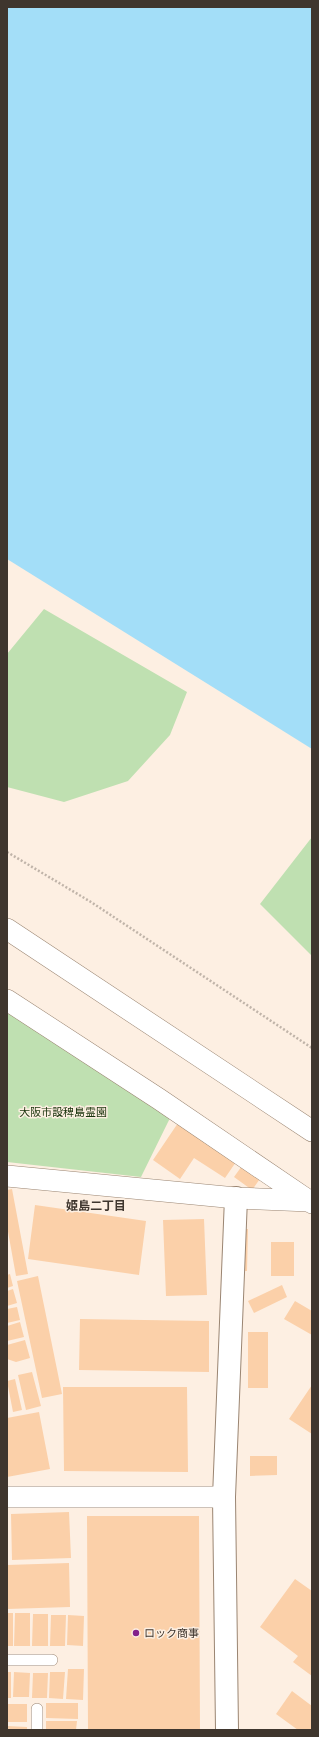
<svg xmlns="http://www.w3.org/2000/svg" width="319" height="1737" font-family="Quicksand,'Noto Sans JP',sans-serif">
	<rect width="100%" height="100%" fill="#fdefe2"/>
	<path fill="#bfe0b1" d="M 44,609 L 187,692 L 170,735 L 128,781 L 64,802 L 7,787 L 7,654 Z
		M 312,837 L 312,956 L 260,904 Z
		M 7,1008 L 171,1116 L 141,1177 L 7,1162 Z"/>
	<path fill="#a3def8" d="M 7,7 L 312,7 L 312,749 L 7,559 Z"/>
	<path fill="#fbd0a9" d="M 180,1120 L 238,1159 L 225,1178 L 194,1158 L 180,1179 L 153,1160 Z
		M 244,1163 L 262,1176 L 252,1190 L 234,1177 Z
		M 12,1189 L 28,1274 L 16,1276 L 7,1226 L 7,1190 Z
		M 35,1205 L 146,1221 L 139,1275 L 28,1259 Z
		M 204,1219 L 207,1295 L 166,1296 L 163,1220 Z
		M 238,1229 L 248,1229 L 247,1271 L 238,1271 Z
		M 271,1242 L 294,1242 L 294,1276 L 271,1276 Z
		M 10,1274 L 13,1286 L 7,1288 L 7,1275 Z
		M 38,1276 L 62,1394 L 42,1398 L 17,1281 Z
		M 282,1285 L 287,1297 L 254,1313 L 248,1301 Z
		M 13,1289 L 17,1303 L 7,1306 L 7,1291 Z
		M 295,1301 L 312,1311 L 312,1335 L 284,1319 Z
		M 17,1307 L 20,1320 L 7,1323 L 7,1309 Z
		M 80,1319 L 209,1321 L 209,1372 L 79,1370 Z
		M 20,1322 L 24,1337 L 7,1341 L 7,1326 Z
		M 248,1332 L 268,1332 L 268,1388 L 248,1388 Z
		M 25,1340 L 30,1358 L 16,1362 L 7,1359 L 7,1345 Z
		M 32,1372 L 41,1406 L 26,1410 L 18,1375 Z
		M 15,1379 L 22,1410 L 13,1412 L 7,1381 Z
		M 312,1385 L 312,1434 L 289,1419 Z
		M 63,1387 L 187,1387 L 188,1472 L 64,1471 Z
		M 39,1412 L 50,1469 L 7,1477 L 7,1418 Z
		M 250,1456 L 277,1456 L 277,1475 L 250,1476 Z
		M 69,1512 L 71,1558 L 12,1560 L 11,1514 Z
		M 87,1516 L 199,1516 L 200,1730 L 88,1730 Z
		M 69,1563 L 70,1607 L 7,1609 L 7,1565 Z
		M 295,1579 L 312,1591 L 312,1676 L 293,1662 L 298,1656 L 260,1627 Z
		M 7,1613 L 13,1613 L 13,1646 L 7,1646 Z
		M 15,1613 L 30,1613 L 30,1646 L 14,1646 Z
		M 33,1614 L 48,1614 L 48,1646 L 32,1646 Z
		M 51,1615 L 66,1615 L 65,1646 L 50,1646 Z
		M 68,1615 L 84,1616 L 83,1646 L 67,1645 Z
		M 68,1669 L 84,1669 L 83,1700 L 66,1699 Z
		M 7,1672 L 11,1672 L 11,1698 L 7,1698 Z
		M 14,1672 L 30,1673 L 29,1697 L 13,1697 Z
		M 50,1672 L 65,1672 L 63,1699 L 49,1698 Z
		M 33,1673 L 48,1673 L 47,1698 L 32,1698 Z
		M 292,1691 L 312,1706 L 312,1730 L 298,1730 L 276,1714 Z
		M 46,1703 L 78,1703 L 78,1719 L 46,1718 Z
		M 7,1704 L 27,1704 L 27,1722 L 7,1722 Z
		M 46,1721 L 77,1721 L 76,1730 L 46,1730 Z
		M 7,1726 L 27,1727 L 27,1730 L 7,1730 Z"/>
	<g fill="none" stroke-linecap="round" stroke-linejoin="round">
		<g stroke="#9a8572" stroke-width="12">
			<path id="lane" d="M 7,1660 L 52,1660
				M 37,1730 L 37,1709"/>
		</g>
		<g stroke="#9a8572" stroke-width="22">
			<path id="street" d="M 7,929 L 312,1131
				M 7,1000 L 159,1099 L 312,1203
				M 7,1176 L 236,1198 L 309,1201
				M 7,1497 L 224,1497"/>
		</g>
		<g stroke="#9a8572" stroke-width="24">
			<path id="secondary" d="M 227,1730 L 224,1497 L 236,1198"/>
		</g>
		<path stroke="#c0b4a9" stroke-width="2.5" stroke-dasharray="2 2" stroke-linecap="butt" d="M 7,852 L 91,902 L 312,1048"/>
		<use href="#lane" stroke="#fff" stroke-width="11"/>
		<use href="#street" stroke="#fff" stroke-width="21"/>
		<use href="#secondary" stroke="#fff" stroke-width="22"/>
	</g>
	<circle fill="#83218b" stroke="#fdefe2" stroke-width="1.5" cx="136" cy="1633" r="4"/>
	<g text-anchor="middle" stroke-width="3" stroke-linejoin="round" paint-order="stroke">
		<g font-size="11" fill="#19330c" stroke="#fdefe2">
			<text x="63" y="1116">大阪市設稗島霊園</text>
		</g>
		<g font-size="11" fill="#3f362e" stroke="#fdefe2" text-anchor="start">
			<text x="144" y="1637">ロック商事</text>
		</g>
		<g font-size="12" font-weight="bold" fill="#3f362e" stroke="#fdefe2">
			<text x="96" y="1210">姫島二丁目</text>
		</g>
	</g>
	<rect width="319" height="1737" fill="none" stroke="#3f362e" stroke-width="16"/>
</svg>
